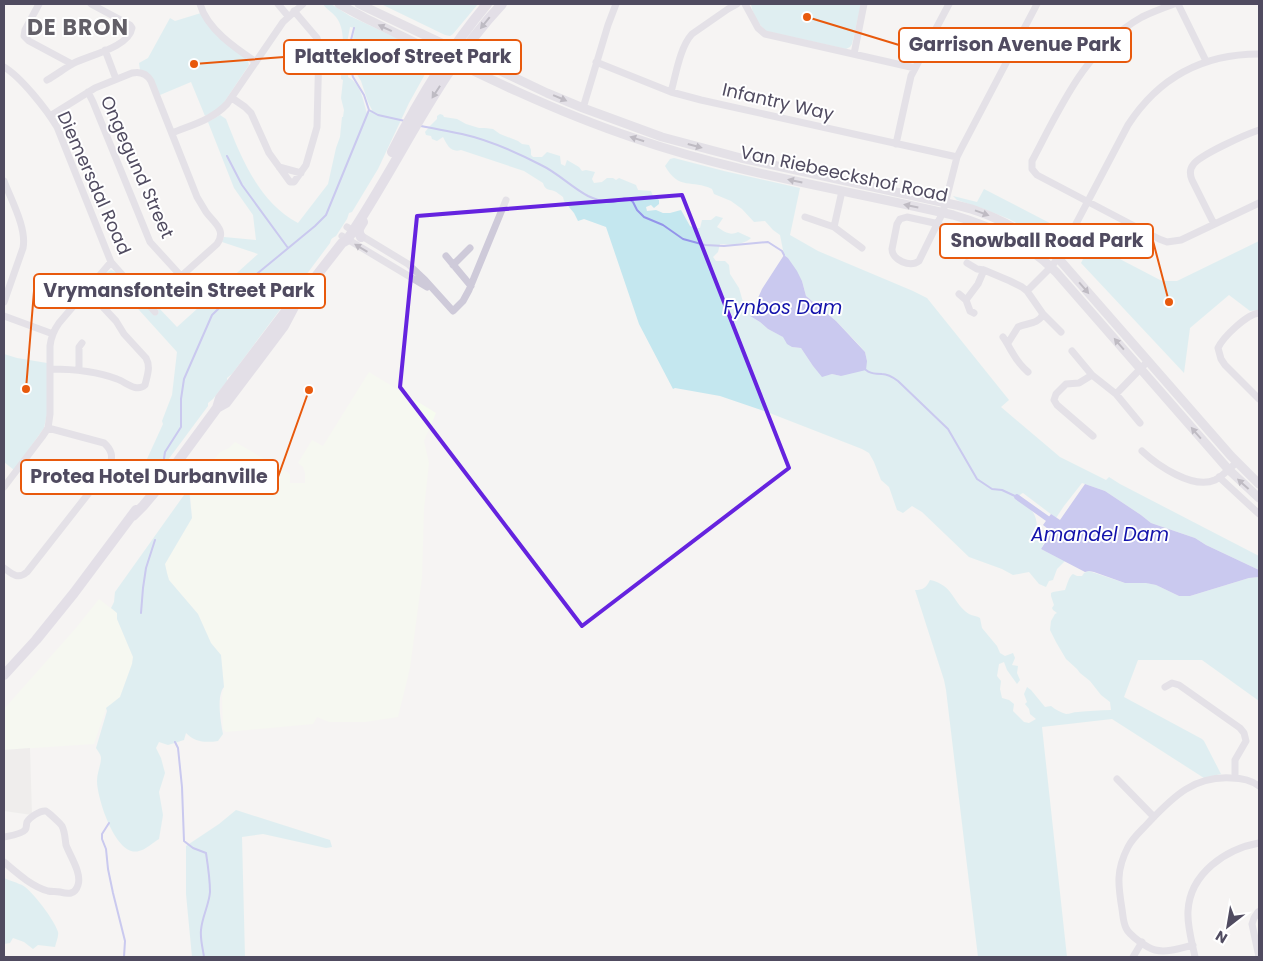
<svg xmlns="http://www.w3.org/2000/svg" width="1263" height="961" font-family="Poppins,sans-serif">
	<rect width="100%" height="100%" fill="#f5f4f3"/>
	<path fill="#f6fcef" d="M 369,372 L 436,413 L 424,441 L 429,463 L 424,509 L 422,578 L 410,668 L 398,717 L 365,722 L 329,722 L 317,717 L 313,724 L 226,732 L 223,729 L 222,697 L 224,687 L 221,655 L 211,643 L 198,614 L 169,580 L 167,573 L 165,564 L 192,518 L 190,489 L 220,452 L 229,448 L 235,442 L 287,472 L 290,474 L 290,483 L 305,483 L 305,473 L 303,467 L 298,463 L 312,440 L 323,446 Z
		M 99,599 L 117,613 L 117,619 L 133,657 L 132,664 L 120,697 L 106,709 L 94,744 L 4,750 L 4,709 L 76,628 Z"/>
	<path fill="#e6e5e5" d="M 30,748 L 32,815 L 4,811 L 4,750 Z"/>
	<path fill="#c4e7ef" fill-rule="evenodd" d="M 323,4 L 331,4 L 350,16 L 424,51 L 430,58 L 429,67 L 409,103 L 378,169 L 352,212 L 349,213 L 347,219 L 336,236 C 332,238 331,239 330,243 L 232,374 L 227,378 L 227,381 L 213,399 L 208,403 L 208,406 L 162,468 L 147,459 L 163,424 L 162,421 L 172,395 L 177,352 L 111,279 L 107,280 L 102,276 L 104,274 L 111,270 L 116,272 L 155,316 L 159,312 L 157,309 L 156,305 L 177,327 L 258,254 L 222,242 L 224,237 L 256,240 L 253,215 L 234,188 L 208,122 L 220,115 L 226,119 C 241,158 259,202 298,223 L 328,184 L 336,148 L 340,137 L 342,117 L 343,117 L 344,110 L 341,98 L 343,80 L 341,79 C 341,61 348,32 336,17 C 332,12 326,9 323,4 ZM 350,27 L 355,28 L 353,38 L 357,56 L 353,68 L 361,81 L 368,102 L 372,110 L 369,113 L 367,113 C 363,100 361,84 348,77 L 349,58 L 347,43 Z
		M 381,4 L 478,4 L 453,34 L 450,36 L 445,35 Z
		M 751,4 L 861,4 L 852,44 L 850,47 L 846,49 L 766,31 C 759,25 752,13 751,4 Z
		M 201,13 L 246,58 L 248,61 L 249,65 L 225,101 L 220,108 L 205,116 L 191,82 L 160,95 L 140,70 L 139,63 L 148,58 L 170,18 L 175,21 Z
		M 440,114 L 443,115 L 444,117 L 457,119 L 466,124 L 479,128 L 485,128 L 493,129 L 500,134 L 518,141 L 522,144 L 529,145 L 531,150 L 531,155 L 533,157 L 542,157 L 547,152 L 560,156 L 561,164 L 565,166 L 567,160 L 579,167 L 582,171 L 586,170 L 595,172 L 592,179 L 594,183 L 602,182 L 607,178 L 613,178 L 616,180 L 619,178 L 636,185 L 638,190 L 651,191 L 653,196 L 659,200 L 659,204 L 654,208 L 651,205 L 646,207 L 647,211 L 656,210 L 663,213 L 670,213 L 681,210 L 690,226 L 696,228 L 700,228 L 702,220 L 711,220 L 716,216 L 723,218 L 717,227 C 725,232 730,236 738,232 L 751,238 C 744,245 730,245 720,244 L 718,252 L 713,257 L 716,261 L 725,261 L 729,265 L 730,274 L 739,288 L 743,302 L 747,307 L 751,308 L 752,312 L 750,316 L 760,322 L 768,329 L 784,337 L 792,347 L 801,348 L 813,366 L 822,376 L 832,374 L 841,376 L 867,361 L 865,352 L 858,344 L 836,321 L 806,296 L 802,281 L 788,258 L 784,255 L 780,235 L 773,230 L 765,221 L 754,222 L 742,209 L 731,201 L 714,194 L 712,189 C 692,179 679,191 665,166 L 670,159 L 674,158 L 724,171 L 800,188 L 790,235 L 818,251 L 913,291 L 927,298 L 1009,400 L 1001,407 L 1060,457 L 1106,480 L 1109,477 L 1120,484 L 1259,556 L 1259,570 L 1206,545 L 1195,538 L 1151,523 L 1141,515 L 1105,491 L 1082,483 L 1064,506 L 1056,518 L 1023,493 L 1021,494 L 1018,497 C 1021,502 1025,505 1030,509 C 1037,515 1038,526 1036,535 L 1037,537 L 1040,536 L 1044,543 L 1041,549 L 1065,561 L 1057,569 L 1053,580 L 1049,581 L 1046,587 L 1039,584 L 1029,572 L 1013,575 L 1002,569 L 969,557 L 922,512 L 912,506 L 903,513 L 897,510 L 889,487 L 881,480 L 874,462 L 869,453 L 862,449 L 767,412 L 720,396 L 675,388 L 673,389 L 639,324 L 606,227 L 584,219 L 578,221 L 574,213 L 564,201 L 563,197 C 560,195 557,192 554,191 C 548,189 545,190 543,183 L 524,171 L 461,150 C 451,153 447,145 443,137 L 437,141 L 432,139 L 431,136 L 426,135 L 425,132 L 429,127 L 437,119 L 437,116 Z
		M 984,189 L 1067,232 C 1063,239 1060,248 1051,247 L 1025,228 L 1009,219 L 984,209 L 957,200 L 953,196 L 977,202 Z
		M 1259,241 L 1259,310 L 1250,311 L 1229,295 L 1190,328 L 1184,373 L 1081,263 L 1091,244 L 1162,281 L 1177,281 Z
		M 4,354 L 17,358 L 47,363 L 47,414 L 44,428 L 14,470 L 4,462 Z
		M 189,488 L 192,518 L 165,564 L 167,573 L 169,580 L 198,614 L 211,643 L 221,655 L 224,687 C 216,696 221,724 223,734 L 218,741 C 205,743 195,742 186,733 L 184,740 L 168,745 L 159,742 L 156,748 L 161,758 L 165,773 L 159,792 L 163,815 L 159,839 C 154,842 145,850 139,851 C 116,858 97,798 97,781 C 97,773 101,765 101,758 C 101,755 98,751 96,748 L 107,711 L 106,708 L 120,697 L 132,664 L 133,657 L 117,619 L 117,613 L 111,608 L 114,602 L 115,592 Z
		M 1089,571 L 1125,583 L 1147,583 L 1156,585 L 1179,596 L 1190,596 L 1249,578 L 1259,577 L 1259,701 L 1202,660 L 1138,660 L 1124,697 L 1202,739 L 1204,741 L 1221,774 L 1204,778 L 1112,719 L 1042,727 L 1067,957 L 978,957 L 946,690 L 944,680 L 915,590 C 923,590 926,588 930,580 C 954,585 953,604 969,614 C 973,616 977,616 980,618 L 982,628 L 997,646 L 1000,653 L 1005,656 L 1013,653 L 1015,658 L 1012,665 L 1018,666 L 1017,673 L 1020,680 L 1017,684 L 1007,670 L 1004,662 L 999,664 L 997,676 L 1001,681 L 1000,689 L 1002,698 L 1009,700 L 1014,704 L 1013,711 L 1024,722 L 1029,723 L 1036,719 L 1030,714 L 1029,709 L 1025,704 L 1027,702 L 1024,694 L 1027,687 L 1031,690 L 1045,707 L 1051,706 C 1056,710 1060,712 1066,714 C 1070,714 1073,712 1078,712 C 1089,711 1100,710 1111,710 L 1110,702 L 1101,695 L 1090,681 L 1080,673 L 1077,669 L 1066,659 L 1056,642 L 1050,630 L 1051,621 L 1055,614 L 1057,613 L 1053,610 L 1052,608 L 1054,605 L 1051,596 L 1051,593 L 1053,592 L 1065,590 C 1067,585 1069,576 1073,574 L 1077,576 L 1082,576 L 1084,573 Z
		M 236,810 L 330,840 L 332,847 L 326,848 L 263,834 L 242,837 L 245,957 L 192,957 L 186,894 L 186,846 L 219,824 Z
		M 4,878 C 6,879 20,884 22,885 C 32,890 55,921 58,932 C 59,936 56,942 55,947 L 38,945 L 33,949 L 24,942 L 13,938 L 10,943 L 4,944 Z"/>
	<path fill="#9494ea" d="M 784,255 L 788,258 L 797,271 L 802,281 L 806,296 L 836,321 L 865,352 L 867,361 L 866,370 L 841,376 L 832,374 L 822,377 L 813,366 L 801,348 L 792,347 L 787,344 L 783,337 L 768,329 L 760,322 L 750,316 L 762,289 Z
		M 1085,484 L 1105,491 L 1141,515 L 1151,523 L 1195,538 L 1206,545 L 1259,570 L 1259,577 L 1249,578 L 1190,596 L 1179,596 L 1156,585 L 1146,583 L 1125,583 L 1094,572 L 1089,571 L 1085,572 L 1041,549 L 1052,532 L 1043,525 L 1051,514 L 1060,520 Z"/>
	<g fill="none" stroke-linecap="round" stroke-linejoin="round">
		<path stroke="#9494ea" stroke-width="2" d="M 369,110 L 378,115 L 405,121
			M 421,126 C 435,129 449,131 462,134 C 489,140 516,152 541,165 C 558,173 571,187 588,196 C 601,202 612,205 624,198 L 629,199 L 633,202 L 637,210 L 644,217 L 663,225 L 683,239 L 705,245 L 724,246 L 768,242 L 782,251 L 784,255
			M 227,156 L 242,185 L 288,248
			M 866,370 C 872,375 875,373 882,374 C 888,374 894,378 898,381 L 948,429 L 977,479 L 992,489 L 1002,490 L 1017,497
			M 163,465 L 165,452 L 181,427 L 181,399 L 184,379 L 212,315 L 241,287 L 315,226 L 326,215 L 369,110 L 364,95 L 353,77 L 351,70 L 353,58 L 351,40 L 354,28
			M 141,613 L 143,588 L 146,568 L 155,540
			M 175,742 L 178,748 L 182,787 L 184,841 L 193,848 L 206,853 C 208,866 210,879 210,892 C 209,905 202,917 201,930 C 200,939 203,949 204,957
			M 109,823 L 102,834 L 102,839 L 106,849 L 108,869 L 113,893 L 125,941 L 124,957"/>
		<path stroke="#9494ea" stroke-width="5.5" d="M 1017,497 L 1048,519"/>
		<path stroke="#cecad9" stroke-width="7" d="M 39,4 L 25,30 L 24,36 L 29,41 L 72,64
			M 200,4 C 207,29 235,48 256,62
			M 278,4 L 288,16
			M 745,4 L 758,28 L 765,34 L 915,68
			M 1174,4 C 1163,8 1152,12 1142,17 C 1085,49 1061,106 1032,161 L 1032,169 L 1037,175 L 1159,239 L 1167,242 L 1181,240 L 1259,203
			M 1178,4 L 1206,61
			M 105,50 L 116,79
			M 854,54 L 864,4
			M 596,62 L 671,92 L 701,100 L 957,157
			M 4,67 C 21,77 47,110 57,127 L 111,262 L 155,312
			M 47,80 C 56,75 65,68 74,63 C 90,55 129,47 132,28 L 130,25 L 91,4
			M 88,92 L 93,102 L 150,242 L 181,276
			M 671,92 C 676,74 680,47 692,34 L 728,9 L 737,4
			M 232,98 L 245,107 L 251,113 L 269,153 L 290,182 L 294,182 L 306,165 L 317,127 L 319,45 L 317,38 L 294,11
			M 583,108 L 608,25 L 616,4
			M 50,116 L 95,88 L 132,73 C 141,71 147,74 151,81 L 197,197 C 200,202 203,207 206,212 C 214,223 227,230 217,244 L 149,305
			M 172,133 C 191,125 212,120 227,104 L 283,22 L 303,4
			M 896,144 L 911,76 L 949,4
			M 279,167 L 301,173
			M 4,181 C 11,200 27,228 23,248 L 4,302
			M 805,217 L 834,227 L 842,191
			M 939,224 L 907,217 L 900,219 L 897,224 L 892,249 C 892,260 910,268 919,261 L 943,212 L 957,157 L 961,149 L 1037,4
			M 1214,224 L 1192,180 C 1190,175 1189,170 1193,165 C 1199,155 1247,134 1259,130
			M 347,227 L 408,264 L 425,280 L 453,311 L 463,301 L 469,290 L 506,200
			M 834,227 L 862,248
			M 342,236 L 427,287
			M 446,256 L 471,286
			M 967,263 L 977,269 L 984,270 L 1010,281 L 1022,287 L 1027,291 L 1051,267 L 1058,258 L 1128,125 C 1159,77 1202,54 1259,54
			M 453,265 L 470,248
			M 1027,291 L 1043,314 L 1061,332
			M 959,294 L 966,300 L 970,311 L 974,313
			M 966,300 L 978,284 L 984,270
			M 1259,313 C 1247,314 1223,337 1218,348 L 1221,359 L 1225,365 L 1259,399
			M 4,316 L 53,334
			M 1003,337 C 1007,342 1008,346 1012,352 C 1016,359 1021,366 1028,372
			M 1008,343 L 1018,327 C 1027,323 1039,324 1043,314
			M 1072,351 L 1092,375 L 1116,394 L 1140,423
			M 50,369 C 73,369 96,371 117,379 C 126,382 136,393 145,385 C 147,376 151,367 146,358 L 124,334 L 116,321 L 87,290
			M 79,370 L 79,347 L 82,343
			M 1092,375 L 1079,383 L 1066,384 L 1056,394 L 1054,400 L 1057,405 L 1093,436
			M 1116,394 L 1148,361
			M 1142,451 C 1157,465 1193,490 1215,480 C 1223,476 1230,468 1237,462
			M 1219,477 L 1259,514
			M 4,487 L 42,437 L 48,428 L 50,414 L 50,346 C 51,337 54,330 59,323 L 111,262
			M 4,568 C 12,574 18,580 27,572 L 110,466 C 113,456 112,450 104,443 L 48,428
			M 1165,687 L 1172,683 L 1179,685 L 1240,728 L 1244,733 L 1246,741 L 1235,760 L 1235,778
			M 1117,779 L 1154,817
			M 4,837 C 9,836 22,834 25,830 C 27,828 26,825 27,822 C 29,818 40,810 46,811 C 47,811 61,824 62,826 C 65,832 65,839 66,845 C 70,856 82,873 78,885 C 75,895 68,894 60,892 C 56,891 52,892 48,891 C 31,886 17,873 4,862
			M 1258,912 L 1254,918 L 1252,924 L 1259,957
			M 1193,945 C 1181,948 1167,953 1155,950 C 1147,948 1129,935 1126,928 C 1123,922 1123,915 1122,909 C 1118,885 1116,870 1128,847 C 1133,837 1143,829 1150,821 C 1174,796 1194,776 1231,778 C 1240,778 1251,780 1259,786
			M 1133,957 L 1142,942
			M 1195,957 C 1192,942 1187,926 1188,911 C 1190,873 1226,849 1259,843"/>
		<path stroke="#cecad9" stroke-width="9" d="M 339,4 L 365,18 C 453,61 541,107 634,138 C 738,174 847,190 953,215 C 993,227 1026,242 1056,272 L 1228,469 L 1259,498
			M 359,4 L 547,93 L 583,108 L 662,137 L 741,158 L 946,203 C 956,205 967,207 977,211 C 1007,221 1033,238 1058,258 L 1231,456 L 1259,484"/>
		<path stroke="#ccc6da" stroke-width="10" d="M 392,152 C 419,99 449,49 487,4
			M 361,237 C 357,231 359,228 363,222
			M 217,408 L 226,403 L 284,326 L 294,307
			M 133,516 L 143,506 L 159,487 L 217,408 L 220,398 L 289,307 L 296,302 L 342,243 L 347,240 C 400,162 437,73 502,4
			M 4,675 L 36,640 L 74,593 L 136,510"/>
	</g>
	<defs><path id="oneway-solid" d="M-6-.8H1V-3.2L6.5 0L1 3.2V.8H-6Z" transform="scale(1.25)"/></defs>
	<g fill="#7b768b">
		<use href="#oneway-solid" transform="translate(485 23) rotate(129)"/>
		<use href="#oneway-solid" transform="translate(436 92) rotate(123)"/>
	</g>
	<g fill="#7c778a">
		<use href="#oneway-solid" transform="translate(385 28) rotate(-155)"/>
		<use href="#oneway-solid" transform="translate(560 98) rotate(23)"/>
		<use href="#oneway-solid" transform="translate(637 139) rotate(-162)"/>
		<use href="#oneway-solid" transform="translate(695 146) rotate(15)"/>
		<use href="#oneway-solid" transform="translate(795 181) rotate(-168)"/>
		<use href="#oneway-solid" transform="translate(911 206) rotate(-168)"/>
		<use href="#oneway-solid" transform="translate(982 213) rotate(20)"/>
		<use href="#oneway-solid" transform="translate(361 248) rotate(-149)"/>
		<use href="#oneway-solid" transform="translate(1084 288) rotate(49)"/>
		<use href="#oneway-solid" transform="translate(1119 344) rotate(-131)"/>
		<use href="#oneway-solid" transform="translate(1196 433) rotate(-131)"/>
		<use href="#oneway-solid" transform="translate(1243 484) rotate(-138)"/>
	</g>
	<path d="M0 0H1263V961H0ZM 682,195 L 789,468 L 582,626 L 400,387 L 417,216 Z" fill="#f5f4f3" fill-opacity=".55" fill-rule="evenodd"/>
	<path fill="none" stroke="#6523df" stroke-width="4" stroke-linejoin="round" d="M 682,195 L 789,468 L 582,626 L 400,387 L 417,216 Z"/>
	<g text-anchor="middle" stroke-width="4" stroke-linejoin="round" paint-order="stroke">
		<g font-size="18" fill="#504b60" stroke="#fff">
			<text transform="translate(778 102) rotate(13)" y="6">Infantry Way</text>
			<text transform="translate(137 167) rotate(66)" y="6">Ongegund Street</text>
			<text transform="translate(844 174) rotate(12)" y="6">Van Riebeeckshof Road</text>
			<text transform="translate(94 183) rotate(66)" y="6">Diemersdal Road</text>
		</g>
		<g font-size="19" font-style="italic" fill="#1312ab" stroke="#fff">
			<text x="783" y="314">Fynbos Dam</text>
			<text x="1100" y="541">Amandel Dam</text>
		</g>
		<g font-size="22" font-weight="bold" letter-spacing="1" fill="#625f67" stroke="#fff">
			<text x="78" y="35">DE BRON</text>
		</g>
	</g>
	<path fill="none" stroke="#e8590c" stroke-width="2" d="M807 17L899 45M194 64L284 57M1169 302L1153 241M26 389L34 291M309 390L278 477"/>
	<g fill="#e8590c" stroke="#fff" stroke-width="2">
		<circle cx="807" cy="17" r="5"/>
		<circle cx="194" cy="64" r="5"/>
		<circle cx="1169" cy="302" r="5"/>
		<circle cx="26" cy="389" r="5"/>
		<circle cx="309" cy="390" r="5"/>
	</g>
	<g fill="#fff" stroke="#e8590c" stroke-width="2">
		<rect x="899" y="28" width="232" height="34" rx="5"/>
		<rect x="284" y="40" width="237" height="34" rx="5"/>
		<rect x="940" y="224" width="213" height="34" rx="5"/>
		<rect x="34" y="274" width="291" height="34" rx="5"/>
		<rect x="21" y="460" width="257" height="34" rx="5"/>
	</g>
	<g font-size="19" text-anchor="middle" font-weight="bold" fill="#504b60">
		<text x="1015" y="51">Garrison Avenue Park</text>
		<text x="403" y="63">Plattekloof Street Park</text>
		<text x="1047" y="247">Snowball Road Park</text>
		<text x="179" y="297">Vrymansfontein Street Park</text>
		<text x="149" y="483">Protea Hotel Durbanville</text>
	</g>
	<rect width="1263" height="961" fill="none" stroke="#504b60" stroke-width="10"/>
	<g transform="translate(1228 926) rotate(211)" stroke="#ffffff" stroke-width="4" paint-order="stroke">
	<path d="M0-4L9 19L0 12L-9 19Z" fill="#504b60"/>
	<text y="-8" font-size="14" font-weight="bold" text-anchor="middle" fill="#504b60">N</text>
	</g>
</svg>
